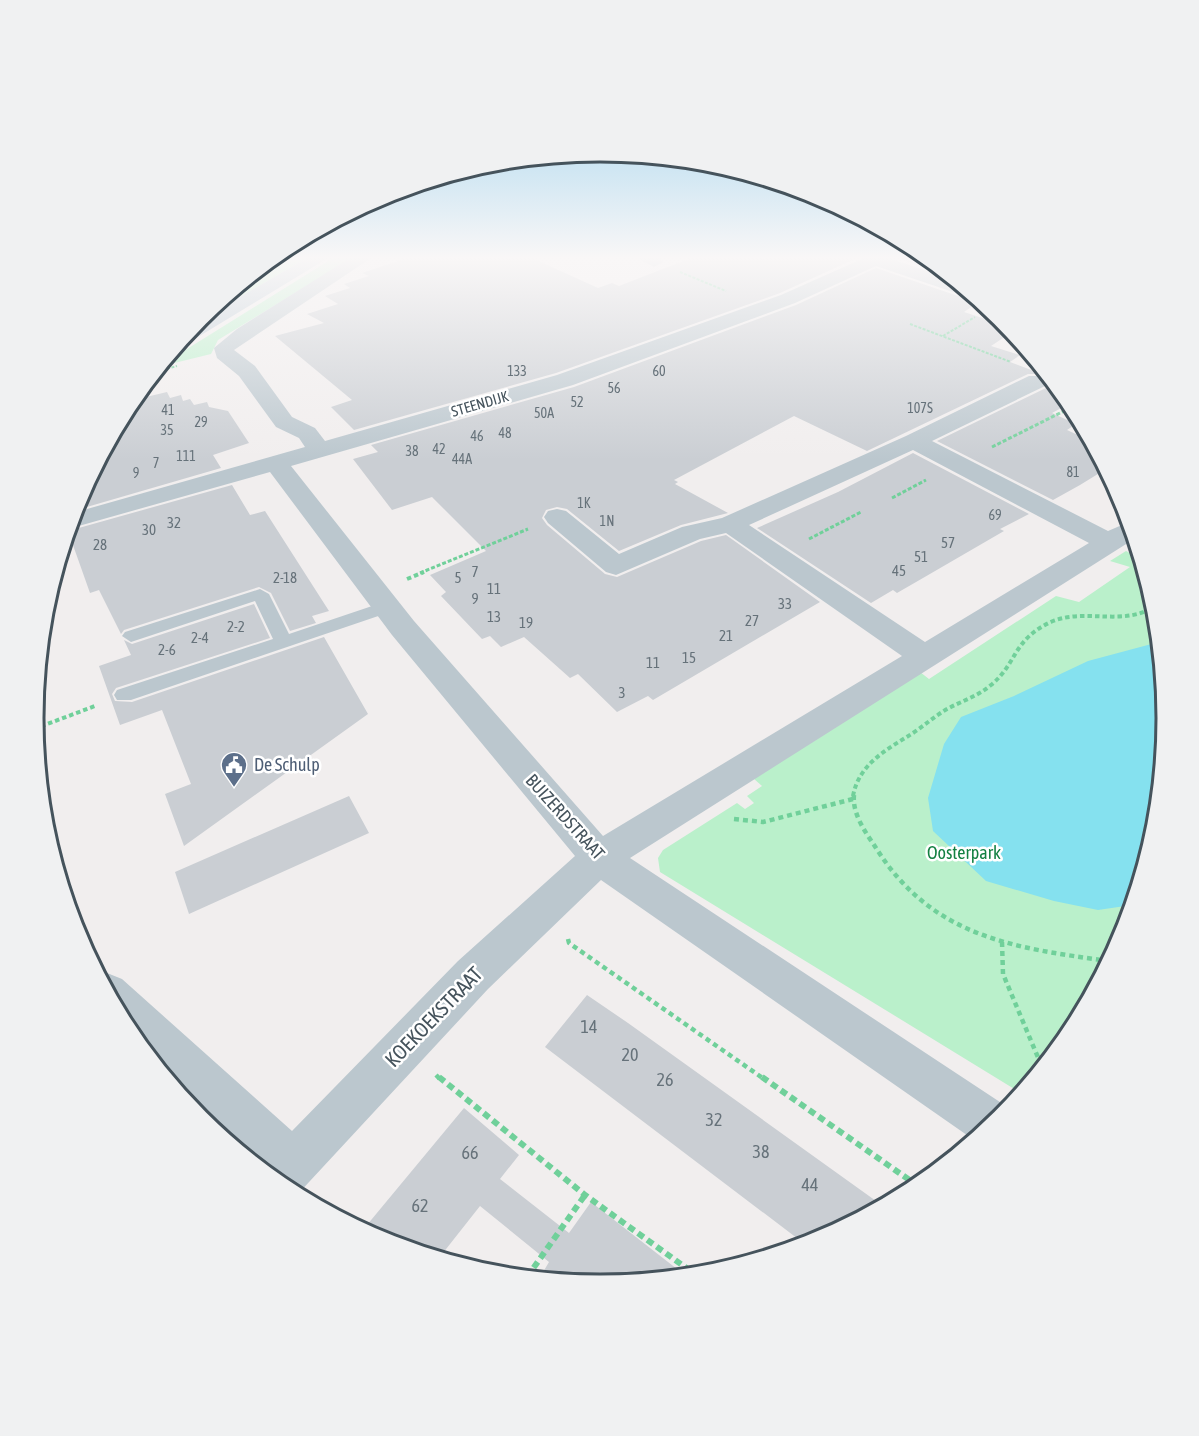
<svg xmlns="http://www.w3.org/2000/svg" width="1199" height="1436" font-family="'Asap Condensed',sans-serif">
	<rect width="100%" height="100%" fill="#f1eeee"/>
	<path fill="#baf0cb" d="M 276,258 L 307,258 L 193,324 L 260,268 Z
		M 333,258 L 352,258 L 218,340 L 211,354 L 158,367 Z
		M 1126,551 L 1136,556 L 1139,554 L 1155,608 L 1166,718 L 1155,829 L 1123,935 L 1070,1033 L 1021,1093 L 660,872 L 658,858 L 663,850 L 737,803 L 745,809 L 754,803 L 747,796 L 762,786 L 753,778 L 920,672 L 929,679 L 1056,596 L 1079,602 L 1130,567 L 1110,561 Z"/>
	<path fill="#85e1ef" d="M 1159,642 L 1166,718 L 1155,829 L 1132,905 L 1098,910 L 1054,901 L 986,881 L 933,831 L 928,798 L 944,744 L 961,717 L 1014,696 L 1088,661 Z"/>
	<path fill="#caced3" d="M 407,258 L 532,258 L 598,288 L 612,283 L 619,286 L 691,258 L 857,258 L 780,293 L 556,373 L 354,430 L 331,407 L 352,400 L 275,336 L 324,323 L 307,314 L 338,304 L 325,296 L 350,288 L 344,284 L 369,276 L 362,273 Z
		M 897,258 L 928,258 L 949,276 Z
		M 876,268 L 958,296 L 973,296 L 980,301 L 964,312 L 1007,326 L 1012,332 L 991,346 L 1020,355 L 1010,362 L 1042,374 L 1028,374 L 867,451 L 794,416 L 674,480 L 678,482 L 675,484 L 728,513 L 681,525 L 619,551 L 567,509 L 557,507 L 546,510 L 542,518 L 547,525 L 605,574 L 617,577 L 701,541 L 726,535 L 820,602 L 653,700 L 648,696 L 617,712 L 578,674 L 570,678 L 524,637 L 501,647 L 490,636 L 482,639 L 441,596 L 446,592 L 430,575 L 486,551 L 432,497 L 392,510 L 353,459 L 378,452 L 371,445 L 574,387 L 796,305 Z
		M 1047,376 L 1066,398 L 1057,402 L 1065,406 L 1052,413 L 1076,424 L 1067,430 L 1091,441 L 1106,469 L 1080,485 L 1053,500 L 937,441 L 1046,388 L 1050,382 Z
		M 167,392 L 170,398 L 181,395 L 183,401 L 190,399 L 194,405 L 207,402 L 209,407 L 228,411 L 249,443 L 213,455 L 221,468 L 73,511 L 124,412 L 146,397 Z
		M 913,453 L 1029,514 L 1000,529 L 1004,531 L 923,578 L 897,593 L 893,590 L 871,603 L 757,528 L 838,492 Z
		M 232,485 L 250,515 L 265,511 L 329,611 L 312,616 L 316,623 L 290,631 L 271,593 L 259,587 L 124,630 L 121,634 L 99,590 L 90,593 L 68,531 Z
		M 254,604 L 270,638 L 116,688 L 112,694 L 115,701 L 132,702 L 324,637 L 368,714 L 184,846 L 165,794 L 191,784 L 162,710 L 120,725 L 99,666 L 131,655 L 124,640 L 132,644 Z
		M 349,796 L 369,833 L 189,914 L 175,872 Z
		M 587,995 L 628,1023 L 883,1206 L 806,1245 L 545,1047 Z
		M 464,1108 L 519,1155 L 500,1179 L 569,1233 L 591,1202 L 686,1276 L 599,1284 L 539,1279 L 549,1262 L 480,1206 L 439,1258 L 382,1241 L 362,1231 Z"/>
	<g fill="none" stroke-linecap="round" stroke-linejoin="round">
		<path stroke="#70d09a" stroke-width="2" stroke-dasharray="3 1.5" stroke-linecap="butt" d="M 680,272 L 726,291
			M 910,324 L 1011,362
			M 943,336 L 975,317
			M 154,372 L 177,366"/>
		<path stroke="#70d09a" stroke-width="3" stroke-dasharray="4 2" stroke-linecap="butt" d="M 992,447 L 1072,407
			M 892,498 L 926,480
			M 809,539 L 861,512
			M 420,573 L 528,529"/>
		<path stroke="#70d09a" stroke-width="4" stroke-dasharray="4.5 3" stroke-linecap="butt" d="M 407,579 L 424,572
			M 34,729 L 95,706
			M 853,796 C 859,763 888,749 913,733 C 925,725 935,716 947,709 C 962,701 978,696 991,685 C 1018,663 1012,639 1053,621 C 1087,608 1124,627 1155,606"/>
		<path stroke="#70d09a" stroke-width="4.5" stroke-dasharray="5 4" stroke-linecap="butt" d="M 854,795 C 852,814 866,833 876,848 C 932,937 1013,948 1109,961
			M 734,819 L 763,822 L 853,799
			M 568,939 L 569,943 L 764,1079
			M 1002,942 L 1003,974 L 1042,1067
			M 436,1075 L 440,1079"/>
		<path stroke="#70d09a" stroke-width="6" stroke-dasharray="7 4.5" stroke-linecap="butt" d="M 439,1077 L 585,1195 L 696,1275
			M 762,1077 L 918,1186
			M 527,1277 L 585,1195"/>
		<path fill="#bbc7ce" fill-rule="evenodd" d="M 260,589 L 269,594 L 289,634 L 387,601 L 396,607 L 393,611 L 131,700 L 117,700 L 114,695 L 117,690 L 273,639 L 255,601 L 131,642 L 122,636 L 125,632 Z"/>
		<path fill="#bbc7ce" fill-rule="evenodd" d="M 350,258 L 371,258 L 234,350 L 255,366 L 292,417 L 315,428 L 325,441 L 557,375 L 781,295 L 864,258 L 888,258 L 955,280 L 972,294 L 959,294 L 876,266 L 795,303 L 573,385 L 291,466 L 414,621 L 603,836 L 902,656 L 726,533 L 700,539 L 616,575 L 606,572 L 548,523 L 544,517 L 548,511 L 557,509 L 566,511 L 619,554 L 682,527 L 722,518 L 906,436 L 1029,376 L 1045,376 L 1048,381 L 1045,386 L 932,441 L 1108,531 L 1129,522 L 1134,539 L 630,858 L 1009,1108 L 974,1140 L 601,880 L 488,989 L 297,1195 L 258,1167 L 259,1164 L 166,1079 L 128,1032 L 98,977 L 107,973 L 122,979 L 292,1131 L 458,961 L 575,856 L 392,635 L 270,472 L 68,529 L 73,513 L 305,447 L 299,438 L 276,427 L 239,376 L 217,358 L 214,348 L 237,329 ZM 913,450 L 1089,543 L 925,642 L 749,525 Z
			M 637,258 L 660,258 L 663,262 L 654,267 Z"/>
		<path fill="#bdcbd6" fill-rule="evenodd" d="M 307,258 L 328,258 L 188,343 L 177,344 L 195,323 Z"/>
	</g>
	<linearGradient id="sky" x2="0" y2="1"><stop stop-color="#80c6eb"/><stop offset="0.56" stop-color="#f9f7f7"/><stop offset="1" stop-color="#f9f7f7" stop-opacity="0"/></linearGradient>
	<rect width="1199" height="460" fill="url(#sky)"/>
	<defs>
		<g id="civic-pin" transform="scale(1.35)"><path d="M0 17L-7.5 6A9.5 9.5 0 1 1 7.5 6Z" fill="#5c6f8a" stroke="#fff"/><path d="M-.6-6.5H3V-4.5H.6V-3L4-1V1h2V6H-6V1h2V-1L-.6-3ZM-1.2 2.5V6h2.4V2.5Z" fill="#fff"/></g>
	</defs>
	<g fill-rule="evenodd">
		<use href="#civic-pin" x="234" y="765"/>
	</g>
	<g text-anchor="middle" stroke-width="5" stroke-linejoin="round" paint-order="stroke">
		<g font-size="14" fill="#66727a">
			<text x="517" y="376">133</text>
			<text x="659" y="376">60</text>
			<text x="614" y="393">56</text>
			<text x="577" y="407">52</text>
			<text x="920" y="413">107S</text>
			<text x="168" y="415">41</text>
			<text x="544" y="418">50A</text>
			<text x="201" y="427">29</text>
			<text x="167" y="435">35</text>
			<text x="505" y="438">48</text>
			<text x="477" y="441">46</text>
			<text x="439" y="454">42</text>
			<text x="412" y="456">38</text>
			<text x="186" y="461">111</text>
			<text x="462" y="464">44A</text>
			<text x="156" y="468">7</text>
			<text x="1073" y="477">81</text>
			<text x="136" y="478">9</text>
			<text x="584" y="508">1K</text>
			<text x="995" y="520">69</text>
			<text x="607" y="526">1N</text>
		</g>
		<g font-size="15" fill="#45535c" stroke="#fff">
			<text transform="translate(480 404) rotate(-16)" y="5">STEENDIJK</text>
		</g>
		<g font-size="15" fill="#66727a">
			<text x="174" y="528">32</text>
			<text x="149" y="535">30</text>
			<text x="948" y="548">57</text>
			<text x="100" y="550">28</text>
			<text x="921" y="562">51</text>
			<text x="899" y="576">45</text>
			<text x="475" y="577">7</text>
			<text x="285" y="583">2-18</text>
			<text x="458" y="583">5</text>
			<text x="494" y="594">11</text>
			<text x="475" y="604">9</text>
			<text x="785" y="609">33</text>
			<text x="494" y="622">13</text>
			<text x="752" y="626">27</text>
			<text x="526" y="628">19</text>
			<text x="236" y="632">2-2</text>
			<text x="726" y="641">21</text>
			<text x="200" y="643">2-4</text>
			<text x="167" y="655">2-6</text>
			<text x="689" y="663">15</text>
			<text x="653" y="668">11</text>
			<text x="622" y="698">3</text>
		</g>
		<g font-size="18" fill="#4e5e75" stroke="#fff" text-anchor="start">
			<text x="254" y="771">De Schulp</text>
		</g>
		<g font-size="18" fill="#45535c" stroke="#fff">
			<text transform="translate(565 817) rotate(48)" y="6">BUIZERDSTRAAT</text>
		</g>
		<g font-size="18" fill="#138042" stroke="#fff">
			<text x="964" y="859">Oosterpark</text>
		</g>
		<g font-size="18" fill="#66727a">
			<text x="589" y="1033">14</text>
			<text x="630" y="1061">20</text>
			<text x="665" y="1086">26</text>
			<text x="714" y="1126">32</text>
			<text x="761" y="1158">38</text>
			<text x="470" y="1159">66</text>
			<text x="810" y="1191">44</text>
			<text x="420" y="1212">62</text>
		</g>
		<g font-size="21" fill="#45535c" stroke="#fff">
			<text transform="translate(434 1017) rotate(-46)" y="7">KOEKOEKSTRAAT</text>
		</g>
	</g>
	<path d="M0 0H1199V1436H0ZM44 718a556 556 0 1 1 1112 0a556 556 0 1 1-1112 0Z" fill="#f0f1f2" fill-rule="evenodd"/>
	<path fill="none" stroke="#45535c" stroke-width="3" d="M44 718a556 556 0 1 1 1112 0a556 556 0 1 1-1112 0Z"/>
</svg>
